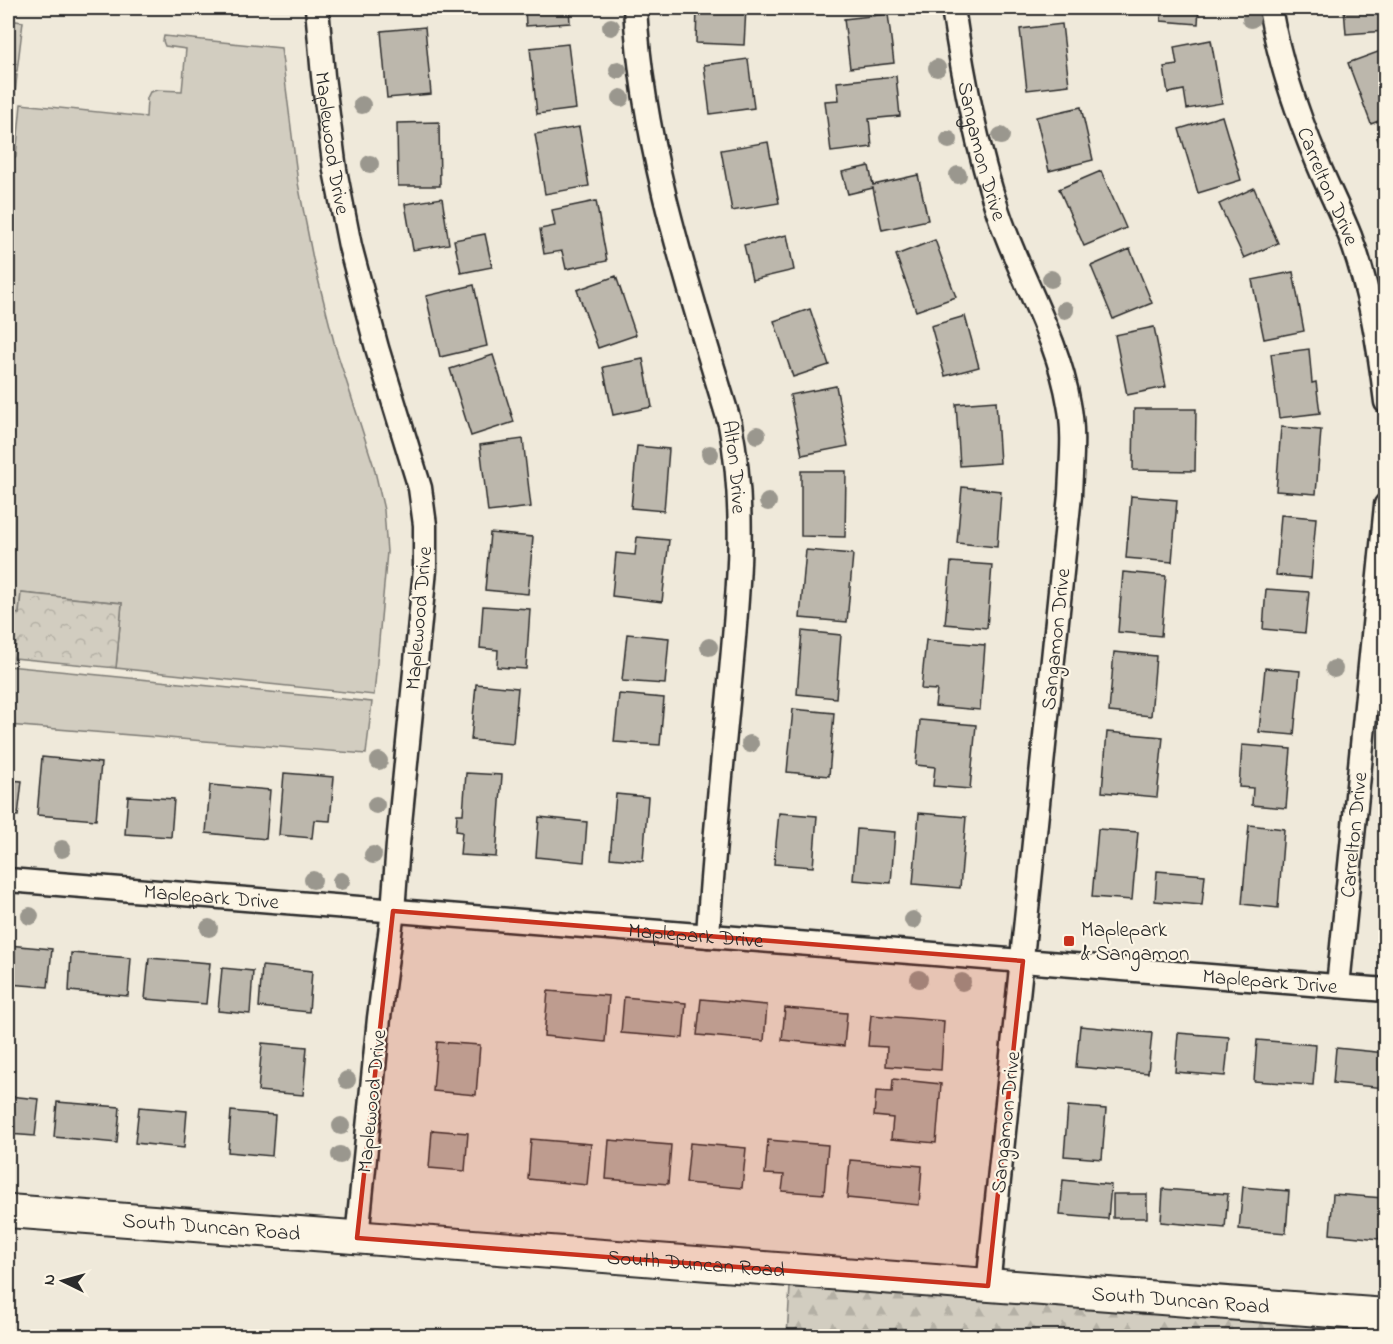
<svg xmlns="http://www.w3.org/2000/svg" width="1393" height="1344" font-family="'Indie Flower',sans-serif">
	<defs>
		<pattern id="forest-firs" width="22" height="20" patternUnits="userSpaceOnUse" patternTransform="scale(1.5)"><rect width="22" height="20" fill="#d2cdc0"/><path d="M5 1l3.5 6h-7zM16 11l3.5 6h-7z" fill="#b4b0a5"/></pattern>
		<pattern id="park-crowns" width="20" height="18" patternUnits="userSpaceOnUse" patternTransform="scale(1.5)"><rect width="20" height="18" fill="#d2cdc0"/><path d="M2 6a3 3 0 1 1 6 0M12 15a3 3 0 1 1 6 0" fill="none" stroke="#b4b0a5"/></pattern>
	</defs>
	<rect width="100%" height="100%" fill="#efe9da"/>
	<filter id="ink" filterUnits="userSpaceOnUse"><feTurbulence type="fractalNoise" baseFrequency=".0167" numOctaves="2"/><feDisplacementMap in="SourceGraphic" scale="12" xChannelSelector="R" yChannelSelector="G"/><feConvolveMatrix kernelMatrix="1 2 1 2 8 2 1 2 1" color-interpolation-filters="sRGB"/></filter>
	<g filter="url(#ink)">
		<path fill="#d2cdc0" stroke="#7e7c76" stroke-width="1.5" d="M 8,20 L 23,22 L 17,71 L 8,71 Z
			M 164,36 L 281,48 L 298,183 L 313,259 L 335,346 L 374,467 L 384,510 L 387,552 L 374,695 L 116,668 L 122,603 L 21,593 L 19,614 L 8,612 L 8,175 L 9,157 L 16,157 L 21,104 L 146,117 L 147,98 L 150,92 L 157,90 L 182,91 L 186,49 L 165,46 L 163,41 Z
			M 8,75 L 17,75 L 9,150 L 8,150 Z
			M 8,641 L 16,643 L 14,662 L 8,661 Z
			M 8,666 L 372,702 L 366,754 L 8,725 Z"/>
		<path fill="url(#forest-firs)" stroke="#7e7c76" stroke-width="1.5" d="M 791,1271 L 1386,1315 L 1385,1336 L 787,1336 Z"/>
		<path fill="url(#park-crowns)" stroke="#7e7c76" stroke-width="1.5" d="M 21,593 L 122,603 L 116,668 L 14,658 L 16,643 L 8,641 L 8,612 L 19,614 Z"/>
		<path fill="#bcb7ac" stroke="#2b2b2b" stroke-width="1.5" d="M 378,8 L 419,8 L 419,10 Z
			M 525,8 L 569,8 L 570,23 L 526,26 Z
			M 697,8 L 746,8 L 744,45 L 696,43 Z
			M 1162,8 L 1199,8 L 1198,24 L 1161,21 Z
			M 1344,8 L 1386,8 L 1386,31 L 1346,34 Z
			M 888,14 L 894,63 L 850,68 L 844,19 Z
			M 1062,24 L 1069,85 L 1027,90 L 1020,29 Z
			M 425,27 L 431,94 L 387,98 L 381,31 Z
			M 1211,40 L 1222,103 L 1187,109 L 1184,90 L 1168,93 L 1164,67 L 1177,65 L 1174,47 Z
			M 568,44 L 576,109 L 537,114 L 530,48 Z
			M 1386,49 L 1386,118 L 1371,124 L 1348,63 Z
			M 748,59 L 754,108 L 710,114 L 704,65 Z
			M 896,76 L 900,116 L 869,119 L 872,147 L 831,152 L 825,101 L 839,100 L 837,82 Z
			M 1081,107 L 1093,160 L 1049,171 L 1036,117 Z
			M 1222,116 L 1241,180 L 1198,193 L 1179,129 Z
			M 439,122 L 440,186 L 398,186 L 397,123 Z
			M 579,127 L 589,186 L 545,194 L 535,134 Z
			M 1386,134 L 1386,158 L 1377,138 Z
			M 768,142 L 779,203 L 732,211 L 721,150 Z
			M 869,166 L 873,185 L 918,175 L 928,220 L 882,230 L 873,188 L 848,194 L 842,172 Z
			M 1101,171 L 1126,228 L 1084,246 L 1059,189 Z
			M 1254,188 L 1278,243 L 1244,258 L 1219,204 Z
			M 442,198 L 449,244 L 413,250 L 405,204 Z
			M 596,201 L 607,261 L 566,269 L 562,251 L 544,254 L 540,229 L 555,226 L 552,210 Z
			M 485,234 L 492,267 L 461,273 L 454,240 Z
			M 787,235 L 794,270 L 752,280 L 744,245 Z
			M 935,240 L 956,297 L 916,311 L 896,255 Z
			M 1130,249 L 1152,303 L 1113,319 L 1091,266 Z
			M 1293,272 L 1304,331 L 1264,339 L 1252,280 Z
			M 616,276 L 636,335 L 598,348 L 577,290 Z
			M 474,285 L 487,346 L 440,357 L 426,296 Z
			M 810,309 L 829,365 L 793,377 L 774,321 Z
			M 965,316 L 979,367 L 945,376 L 931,326 Z
			M 1154,327 L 1166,387 L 1127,395 L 1115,335 Z
			M 1309,349 L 1312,383 L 1316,382 L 1320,413 L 1279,418 L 1271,354 Z
			M 493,355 L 514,422 L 471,436 L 450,369 Z
			M 643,359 L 652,407 L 613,415 L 603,367 Z
			M 836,386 L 848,446 L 802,455 L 790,395 Z
			M 996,401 L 1000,463 L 960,466 L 956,404 Z
			M 1134,409 L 1196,409 L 1195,471 L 1133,470 Z
			M 1281,427 L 1321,430 L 1316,494 L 1276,491 Z
			M 523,439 L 531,507 L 488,512 L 480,445 Z
			M 637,446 L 669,449 L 664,511 L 631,508 Z
			M 801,471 L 846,471 L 845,537 L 801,536 Z
			M 962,487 L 1001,491 L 997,547 L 957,543 Z
			M 1131,496 L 1177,500 L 1172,562 L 1126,558 Z
			M 1281,515 L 1316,518 L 1311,578 L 1276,575 Z
			M 490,533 L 533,537 L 528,594 L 485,590 Z
			M 637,537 L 669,540 L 662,602 L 612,596 L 616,553 L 635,555 Z
			M 806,550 L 853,554 L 847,622 L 800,618 Z
			M 951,562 L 992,565 L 987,628 L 945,624 Z
			M 1123,572 L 1166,576 L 1161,636 L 1118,632 Z
			M 1266,589 L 1309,592 L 1305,633 L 1263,629 Z
			M 483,606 L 530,609 L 526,669 L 497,667 L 498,650 L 480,648 Z
			M 802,631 L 841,635 L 836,698 L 797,694 Z
			M 627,634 L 669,638 L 665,684 L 622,681 Z
			M 926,640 L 985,645 L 980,710 L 935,706 L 937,690 L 921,689 Z
			M 1114,652 L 1156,656 L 1151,716 L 1109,712 Z
			M 1265,668 L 1300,671 L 1294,735 L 1259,732 Z
			M 476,684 L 518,688 L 513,744 L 471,740 Z
			M 619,694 L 664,698 L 660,745 L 614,742 Z
			M 793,709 L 834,713 L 829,776 L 787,772 Z
			M 920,720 L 976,725 L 970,789 L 933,786 L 935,767 L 916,765 Z
			M 1107,732 L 1163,737 L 1157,797 L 1102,792 Z
			M 1242,745 L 1291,749 L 1286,808 L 1252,805 L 1253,788 L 1239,787 Z
			M 42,757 L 101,763 L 96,820 L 37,815 Z
			M 284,773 L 334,777 L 330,821 L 314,820 L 312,838 L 279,835 Z
			M 466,773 L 502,775 L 496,857 L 460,855 L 462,832 L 456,831 L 457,814 L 463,814 Z
			M 8,780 L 22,781 L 18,816 L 8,815 Z
			M 210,785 L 270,790 L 266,839 L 206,833 Z
			M 616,794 L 648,797 L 643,861 L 610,858 Z
			M 128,796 L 174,799 L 171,837 L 125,834 Z
			M 779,813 L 817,816 L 813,867 L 774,864 Z
			M 919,813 L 966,817 L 960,888 L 913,884 Z
			M 539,817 L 587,822 L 584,862 L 536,857 Z
			M 1249,825 L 1284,829 L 1278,908 L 1242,904 Z
			M 857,829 L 895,832 L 891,883 L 853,880 Z
			M 1098,829 L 1138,832 L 1132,900 L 1092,897 Z
			M 1157,871 L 1205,875 L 1202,905 L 1155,901 Z
			M 8,945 L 52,949 L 48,987 L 8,984 Z
			M 71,953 L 131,958 L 128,996 L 69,991 Z
			M 149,958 L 210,963 L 206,1004 L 145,999 Z
			M 262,966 L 312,971 L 309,1012 L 259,1007 Z
			M 222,968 L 253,971 L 250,1014 L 218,1011 Z
			M 548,991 L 609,996 L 605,1042 L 544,1036 Z
			M 624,997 L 686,1003 L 683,1038 L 621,1033 Z
			M 701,999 L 767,1005 L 764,1041 L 697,1035 Z
			M 785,1008 L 847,1013 L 844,1046 L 782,1040 Z
			M 871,1015 L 944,1021 L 941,1070 L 886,1066 L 887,1047 L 868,1046 Z
			M 1080,1026 L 1152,1033 L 1148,1073 L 1076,1067 Z
			M 1178,1033 L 1229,1037 L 1225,1076 L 1175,1072 Z
			M 1257,1040 L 1316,1045 L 1313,1085 L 1254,1081 Z
			M 437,1042 L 480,1045 L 476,1095 L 433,1091 Z
			M 262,1043 L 307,1047 L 303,1095 L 258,1091 Z
			M 1336,1048 L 1386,1053 L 1386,1088 L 1333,1083 Z
			M 893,1079 L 941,1084 L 936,1143 L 891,1139 L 893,1118 L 874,1116 L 876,1091 L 892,1092 Z
			M 8,1096 L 39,1099 L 35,1136 L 8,1134 Z
			M 57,1102 L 120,1107 L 117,1143 L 54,1137 Z
			M 1068,1106 L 1106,1109 L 1102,1159 L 1064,1156 Z
			M 139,1107 L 187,1111 L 184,1148 L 135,1143 Z
			M 231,1111 L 275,1115 L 272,1156 L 228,1152 Z
			M 432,1130 L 468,1133 L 465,1171 L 429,1168 Z
			M 531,1139 L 591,1144 L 587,1185 L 528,1179 Z
			M 609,1140 L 671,1145 L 668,1184 L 606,1179 Z
			M 768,1140 L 828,1145 L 824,1194 L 782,1191 L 784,1175 L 765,1174 Z
			M 690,1143 L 746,1148 L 742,1188 L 686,1183 Z
			M 850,1160 L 922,1166 L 919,1205 L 847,1198 Z
			M 1063,1180 L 1111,1185 L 1108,1219 L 1060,1215 Z
			M 1243,1187 L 1289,1191 L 1286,1233 L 1239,1229 Z
			M 1163,1189 L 1228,1194 L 1225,1228 L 1161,1222 Z
			M 1113,1194 L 1147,1194 L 1147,1218 L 1113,1218 Z
			M 1333,1194 L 1383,1198 L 1379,1239 L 1330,1234 Z"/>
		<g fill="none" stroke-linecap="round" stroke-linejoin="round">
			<g stroke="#2b2b2b" stroke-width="27">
				<g id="street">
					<path id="s1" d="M 317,8 L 323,76 L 335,170 L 350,246 L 377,348 L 420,488 L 425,525 L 425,570 L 398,844 L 393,911 L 379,1018 L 357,1238"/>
					<path id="s2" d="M 635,8 C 643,151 689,287 730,424 C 747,510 738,596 730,682 C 722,767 713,851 708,936"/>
					<path id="s3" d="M 953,8 C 963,77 976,145 998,212 C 1019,276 1058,337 1069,404 C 1075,433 1071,464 1070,495 L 988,1286"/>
					<path id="s4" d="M 1270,8 C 1279,60 1296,111 1317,161 C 1327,186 1340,211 1350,236 C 1370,290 1379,346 1386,402"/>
					<path id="s5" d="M 8,880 L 1386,990"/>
					<path id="s6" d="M 1338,986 L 1386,505"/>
				</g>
			</g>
			<g stroke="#2b2b2b" stroke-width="36">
				<g id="secondary">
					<path id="s7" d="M 8,1211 L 1386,1315"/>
				</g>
			</g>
			<use href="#street" stroke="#fcf5e5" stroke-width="22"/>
			<use href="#secondary" stroke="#fcf5e5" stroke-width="32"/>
		</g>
		<g fill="#9a978e">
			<circle cx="1251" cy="19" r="9"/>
			<circle cx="611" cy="27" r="9"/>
			<circle cx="937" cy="68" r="9"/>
			<circle cx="618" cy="70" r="9"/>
			<circle cx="621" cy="98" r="9"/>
			<circle cx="362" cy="105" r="9"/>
			<circle cx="1001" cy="136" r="9"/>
			<circle cx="949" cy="140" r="9"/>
			<circle cx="370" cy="164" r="9"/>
			<circle cx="958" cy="175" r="9"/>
			<circle cx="1051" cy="279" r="9"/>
			<circle cx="1065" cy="310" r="9"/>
			<circle cx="757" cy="435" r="9"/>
			<circle cx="710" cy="454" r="9"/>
			<circle cx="768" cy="502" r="9"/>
			<circle cx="709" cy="647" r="9"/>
			<circle cx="1334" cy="669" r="9"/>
			<circle cx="750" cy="744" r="9"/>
			<circle cx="379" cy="761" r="9"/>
			<circle cx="376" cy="805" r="9"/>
			<circle cx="62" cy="849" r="9"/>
			<circle cx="373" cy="855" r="9"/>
			<circle cx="313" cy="880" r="9"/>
			<circle cx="341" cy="881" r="9"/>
			<circle cx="30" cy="916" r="9"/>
			<circle cx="913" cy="920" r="9"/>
			<circle cx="209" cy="928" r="9"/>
			<circle cx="919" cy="979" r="9"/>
			<circle cx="962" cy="982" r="9"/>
			<circle cx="347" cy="1080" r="9"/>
			<circle cx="341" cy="1126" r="9"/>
			<circle cx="340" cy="1155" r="9"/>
		</g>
	</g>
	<path fill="#c8321e" fill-opacity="0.2" stroke="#c8321e" stroke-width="4.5" stroke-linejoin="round" d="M 393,911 L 1023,961 L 988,1286 L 357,1238 Z"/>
	<rect fill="#c8321e" stroke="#fcf5e5" stroke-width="2" x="1063" y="935" width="12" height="12" rx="3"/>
	<g text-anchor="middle" stroke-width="4.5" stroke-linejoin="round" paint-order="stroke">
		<g font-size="21" fill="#2b2b2b" stroke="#fcf5e5">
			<text dy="7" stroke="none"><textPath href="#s1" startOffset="136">Maplewood Drive</textPath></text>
			<text dy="7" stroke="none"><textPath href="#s3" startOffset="146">Sangamon Drive</textPath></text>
			<text dy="7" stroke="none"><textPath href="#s4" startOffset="188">Carrelton Drive</textPath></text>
			<text dy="7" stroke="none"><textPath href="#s2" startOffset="471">Alton Drive</textPath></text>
			<text transform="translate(418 618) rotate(-85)" y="7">Maplewood Drive</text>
			<text transform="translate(1055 639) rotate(-84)" y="7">Sangamon Drive</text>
			<text dy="7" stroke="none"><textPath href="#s6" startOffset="152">Carrelton Drive</textPath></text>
			<text dy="7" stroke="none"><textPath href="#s5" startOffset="204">Maplepark Drive</textPath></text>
			<text dy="7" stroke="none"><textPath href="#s5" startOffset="690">Maplepark Drive</textPath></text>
			<text dy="7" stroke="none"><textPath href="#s5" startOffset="1266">Maplepark Drive</textPath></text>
			<text transform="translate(371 1101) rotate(-84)" y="7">Maplewood Drive</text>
			<text transform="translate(1005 1122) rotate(-84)" y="7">Sangamon Drive</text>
			<text dy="7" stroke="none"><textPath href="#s7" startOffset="204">South Duncan Road</textPath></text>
			<text dy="7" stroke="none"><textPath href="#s7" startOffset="690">South Duncan Road</textPath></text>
			<text dy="7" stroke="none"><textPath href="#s7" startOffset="1176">South Duncan Road</textPath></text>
		</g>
		<g font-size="21" fill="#2b2b2b" stroke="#fcf5e5" text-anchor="start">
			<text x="1081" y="936">Maplepark<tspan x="1081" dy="24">&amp; Sangamon</tspan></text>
		</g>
	</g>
	<rect width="1393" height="1344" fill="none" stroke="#fcf5e5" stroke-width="30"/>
	<rect x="15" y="15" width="1363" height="1314" fill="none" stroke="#2b2b2b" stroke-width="2" filter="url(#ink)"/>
	<g transform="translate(63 1281) rotate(275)" stroke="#fcf5e5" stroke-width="4.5" paint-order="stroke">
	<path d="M0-4.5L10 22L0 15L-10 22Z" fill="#2b2b2b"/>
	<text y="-9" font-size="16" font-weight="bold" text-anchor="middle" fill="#2b2b2b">N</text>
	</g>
</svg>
